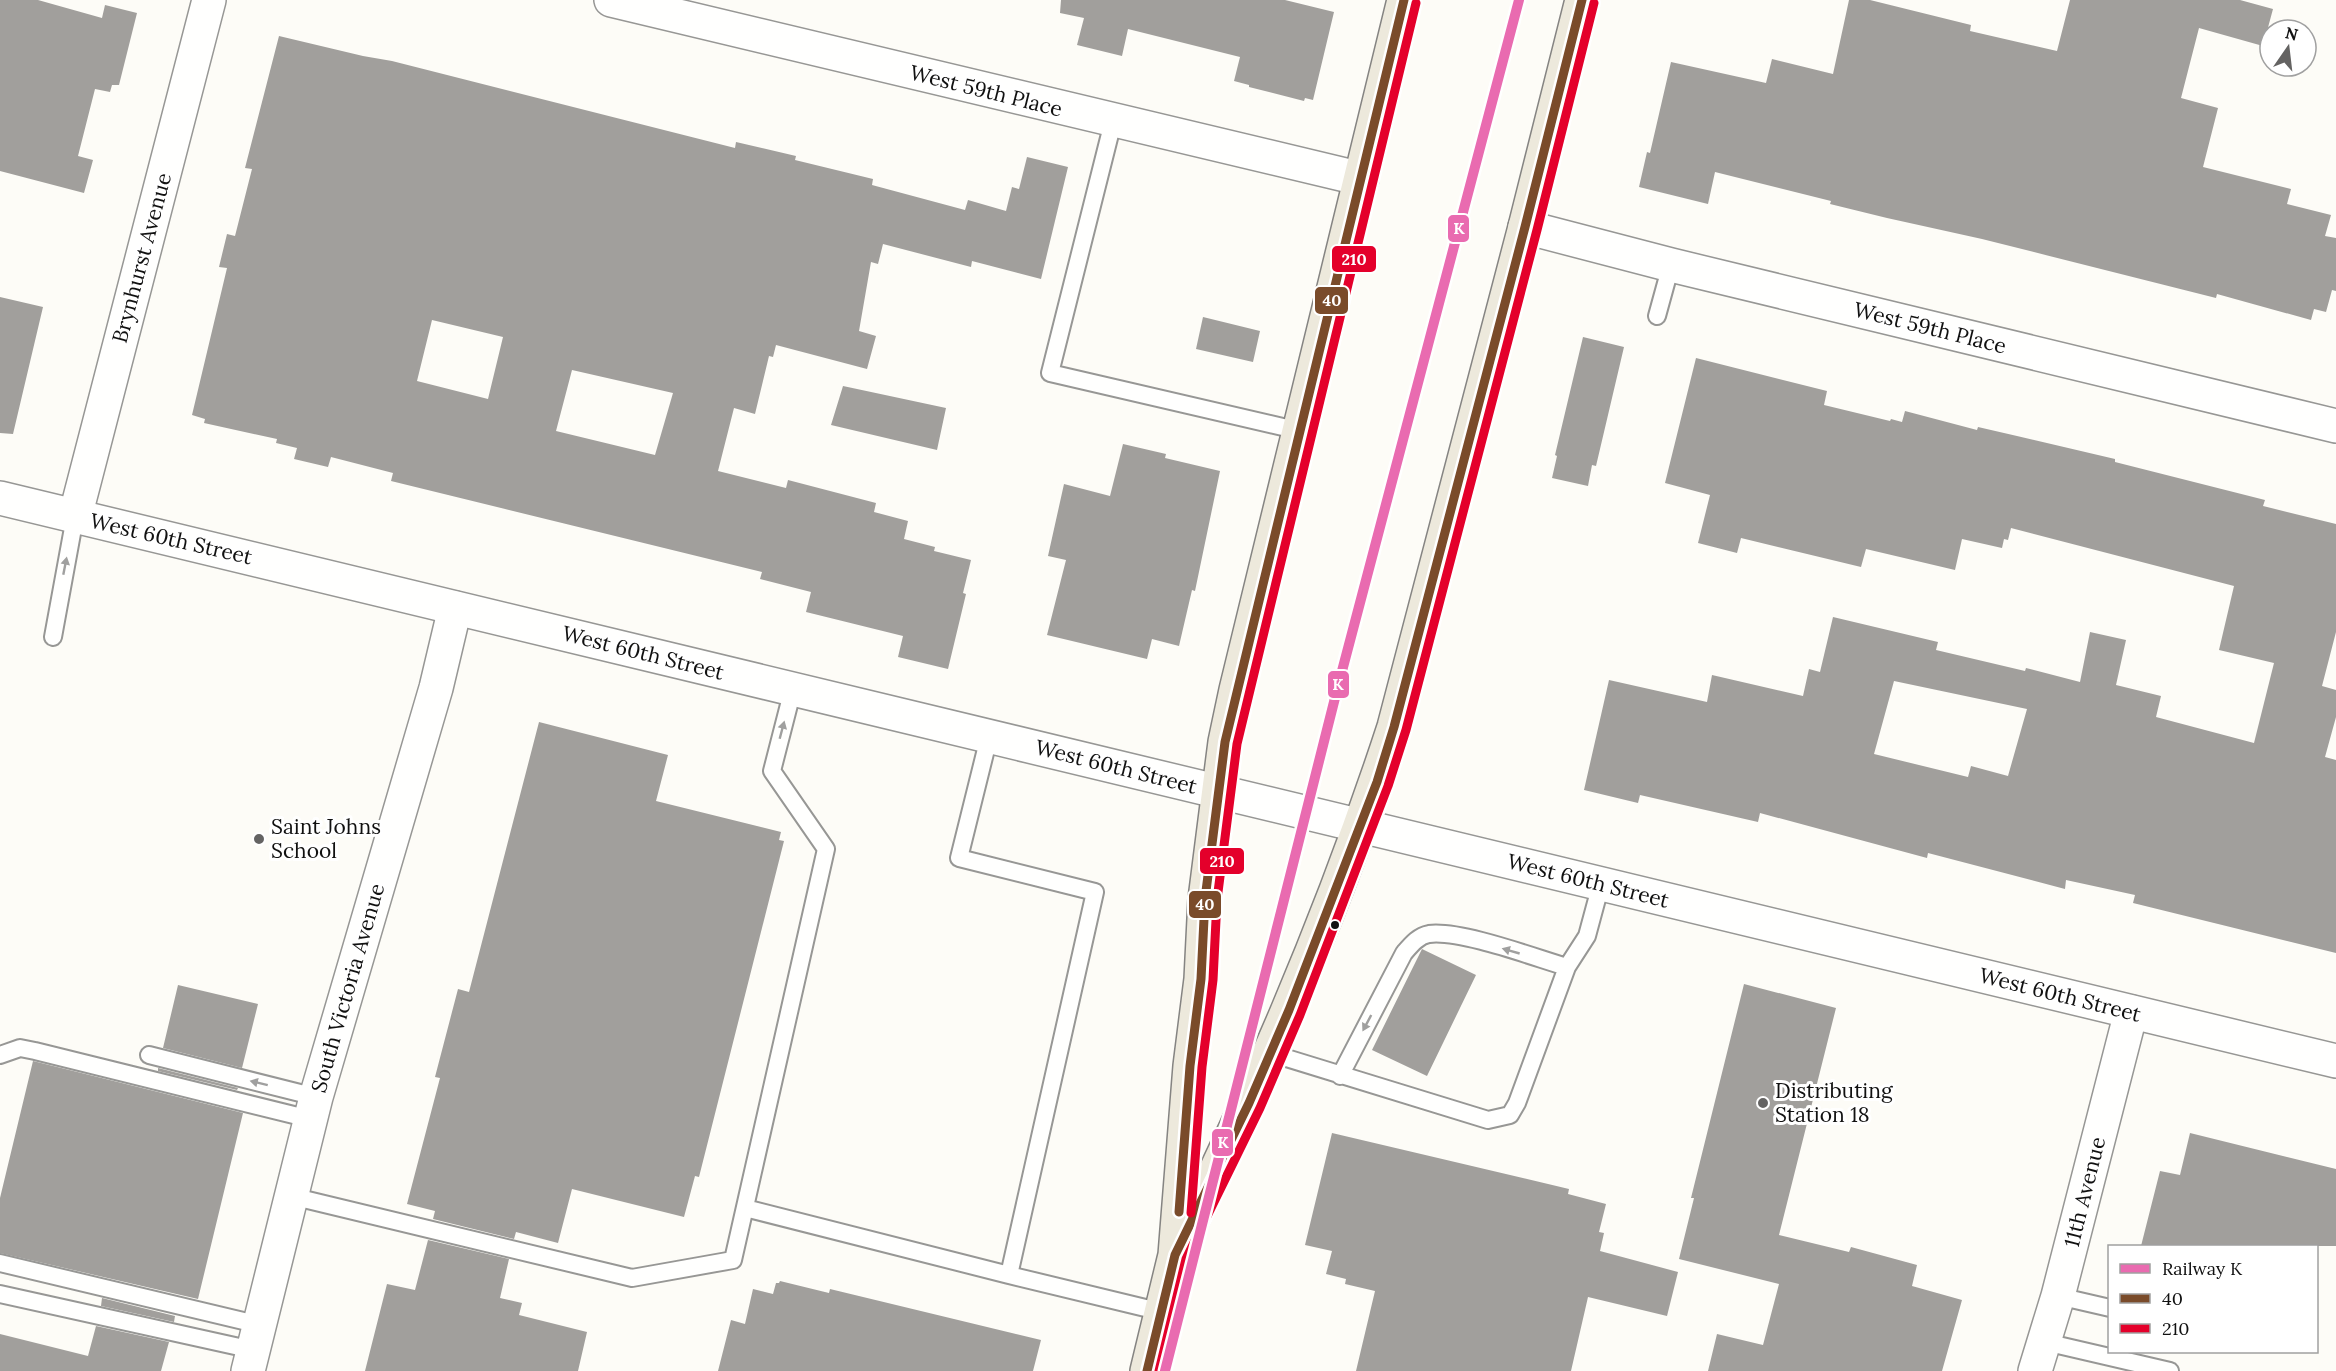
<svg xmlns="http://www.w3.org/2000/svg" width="2336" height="1371" font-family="Lora,serif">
	<rect width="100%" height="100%" fill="#fdfcf7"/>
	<path fill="#a19f9c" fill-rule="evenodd" d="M 0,0 L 38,0 L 102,18 L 105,5 L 137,13 L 119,85 L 112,85 L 110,92 L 95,89 L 78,156 L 93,160 L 84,193 L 0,171 Z
		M 1061,0 L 1285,0 L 1334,12 L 1313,100 L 1305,98 L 1304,101 L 1249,87 L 1249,85 L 1234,81 L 1240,57 L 1128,29 L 1122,56 L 1077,45 L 1084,18 L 1060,13 Z
		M 1849,0 L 1870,0 L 1971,25 L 1970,31 L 2057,51 L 2070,0 L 2240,0 L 2273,9 L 2263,46 L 2199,28 L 2181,98 L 2218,108 L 2203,167 L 2291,189 L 2287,204 L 2331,215 L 2325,236 L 2336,238 L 2336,291 L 2332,290 L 2326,312 L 2314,309 L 2311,320 L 2217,294 L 2216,298 L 1982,239 L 1887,218 L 1830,204 L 1831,201 L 1715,172 L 1708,204 L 1639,187 L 1647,152 L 1650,153 L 1671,62 L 1766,83 L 1772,59 L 1833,74 Z
		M 279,36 L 363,56 L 392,61 L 735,148 L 736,142 L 796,156 L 795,160 L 873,179 L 872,185 L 965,210 L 968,200 L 1006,211 L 1012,187 L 1019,189 L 1027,157 L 1068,167 L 1041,279 L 972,261 L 971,267 L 883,244 L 878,264 L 871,262 L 859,331 L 876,336 L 867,369 L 776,345 L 773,357 L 769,356 L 755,414 L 734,408 L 718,471 L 786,488 L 788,480 L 876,503 L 874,512 L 908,521 L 904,539 L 935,547 L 934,551 L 971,560 L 963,593 L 966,594 L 948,669 L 898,657 L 903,636 L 806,612 L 811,592 L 760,579 L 762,572 L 391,481 L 393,473 L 331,457 L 328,467 L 294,459 L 297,448 L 276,443 L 277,439 L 204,423 L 205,419 L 192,415 L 227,268 L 219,267 L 227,234 L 235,236 L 252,169 L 245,168 ZM 432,320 L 503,337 L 488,399 L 417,381 ZM 572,370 L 673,393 L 655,455 L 556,431 Z
		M 0,297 L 43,307 L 13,434 L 0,433 Z
		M 1203,317 L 1260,331 L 1253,362 L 1196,349 Z
		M 1583,337 L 1624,347 L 1596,466 L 1592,465 L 1588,486 L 1552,478 L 1557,456 L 1555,455 Z
		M 1696,358 L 1827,391 L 1824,405 L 1890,421 L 1891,419 L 1902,422 L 1905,411 L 1977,430 L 1978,427 L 2017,436 L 2115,459 L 2115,462 L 2265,500 L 2263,506 L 2336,524 L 2336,632 L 2322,686 L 2336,690 L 2336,717 L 2325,757 L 2336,760 L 2336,953 L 2133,903 L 2135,895 L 2066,880 L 2065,889 L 1928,853 L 1927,858 L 1760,813 L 1758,822 L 1640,795 L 1638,803 L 1584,790 L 1609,680 L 1707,702 L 1712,675 L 1803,696 L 1809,669 L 1820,672 L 1833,617 L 1938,642 L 1936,650 L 2025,671 L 2026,668 L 2080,682 L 2090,632 L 2126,640 L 2116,685 L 2161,696 L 2156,717 L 2254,743 L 2274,663 L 2219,650 L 2234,586 L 2011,528 L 2008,540 L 2004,539 L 2002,548 L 1962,539 L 1955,570 L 1866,549 L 1861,567 L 1741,538 L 1737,553 L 1698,543 L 1710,495 L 1665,483 ZM 1894,681 L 2027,709 L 2008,776 L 1971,766 L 1968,777 L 1874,754 Z
		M 843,386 L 946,408 L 937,450 L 831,425 Z
		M 1123,444 L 1166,454 L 1165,458 L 1220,471 L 1195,591 L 1192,590 L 1179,646 L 1152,639 L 1147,659 L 1047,635 L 1066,560 L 1048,556 L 1064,484 L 1110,496 Z
		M 539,722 L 668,755 L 656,801 L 781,832 L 779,840 L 784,841 L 699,1177 L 695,1176 L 684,1217 L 572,1189 L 558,1243 L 516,1232 L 514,1239 L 433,1219 L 435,1211 L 407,1204 L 440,1078 L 435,1077 L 458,989 L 469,992 Z
		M 1422,949 L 1476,975 L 1427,1076 L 1372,1050 Z
		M 1744,984 L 1836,1008 L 1779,1235 L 1849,1252 L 1851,1247 L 1917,1265 L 1912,1286 L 1962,1300 L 1942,1371 L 1708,1371 L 1717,1334 L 1763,1345 L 1779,1284 L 1679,1259 L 1694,1198 L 1691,1198 Z
		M 178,985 L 258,1004 L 242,1068 L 163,1048 Z
		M 33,1061 L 243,1113 L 198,1299 L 0,1253 L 0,1198 Z
		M 158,1068 L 238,1088 L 237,1090 L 158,1071 Z
		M 1332,1133 L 1569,1189 L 1568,1194 L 1606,1204 L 1599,1232 L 1604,1233 L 1600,1251 L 1678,1272 L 1667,1316 L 1588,1297 L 1571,1371 L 1356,1371 L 1375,1291 L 1345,1284 L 1346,1279 L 1326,1274 L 1332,1251 L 1305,1245 Z
		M 2190,1133 L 2336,1169 L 2336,1246 L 2141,1246 L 2160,1171 L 2180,1175 Z
		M 428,1240 L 509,1259 L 500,1298 L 522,1303 L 519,1315 L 587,1332 L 578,1371 L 365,1371 L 387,1284 L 415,1290 Z
		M 780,1281 L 829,1293 L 830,1289 L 1041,1340 L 1033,1371 L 718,1371 L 731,1320 L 745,1324 L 753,1289 L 773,1294 L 776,1283 L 779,1283 Z
		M 102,1298 L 175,1316 L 174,1322 L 101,1306 Z
		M 96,1326 L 169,1342 L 161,1371 L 0,1371 L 0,1334 L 88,1356 Z"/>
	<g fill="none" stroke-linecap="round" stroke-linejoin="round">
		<g stroke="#979795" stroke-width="20">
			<path id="service" d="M 1113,122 L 1050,373 L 1300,431
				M 1657,316 L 1671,265
				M 53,637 L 75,517
				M 1270,1053 L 1488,1120 L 1510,1115 L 1517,1103 L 1567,967 L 1587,936 L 1601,884
				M 0,1055 L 20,1048 L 35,1051 L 310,1119
				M 149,1055 L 316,1097
				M 1340,1076 L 1404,953 C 1411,945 1418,936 1429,934 C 1461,930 1533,957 1567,967
				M 291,1196 L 632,1278 L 733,1260 L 826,849 L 772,771 L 793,689
				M 745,1208 L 1009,1275 L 1095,892 L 959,858 L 989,737
				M 0,1263 L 260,1325
				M 1009,1275 L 1162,1312
				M 0,1294 L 253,1350
				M 2058,1296 L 2110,1308
				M 2045,1342 L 2170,1371"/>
		</g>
		<g stroke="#979795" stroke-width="36">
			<path id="minor" d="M 611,0 L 1362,179
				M 1525,227 L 1671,265 L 2336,426
				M 75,517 L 209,0
				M 248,1371 L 316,1097 L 436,688 L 455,608
				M 2035,1371 L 2058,1296 L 2131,1012"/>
		</g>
		<g stroke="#979795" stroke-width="36">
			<path id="tertiary" d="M 0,498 L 2336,1061"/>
		</g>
		<g stroke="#858482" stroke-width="36">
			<path id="primary" d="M 1184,1237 C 1265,1072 1337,902 1394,727 L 1525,227 L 1582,0
				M 1147,1371 L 1175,1255 L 1190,1066 L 1201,979 L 1205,899 L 1225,742 L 1236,690 L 1404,0"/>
		</g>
		<use href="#service" stroke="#fffffe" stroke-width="16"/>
		<use href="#minor" stroke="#fffffe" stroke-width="33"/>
		<use href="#tertiary" stroke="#fffffe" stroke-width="33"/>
		<use href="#primary" stroke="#ede9dc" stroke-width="33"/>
		<g stroke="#fff" stroke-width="14">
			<path id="bus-1" d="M 1179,1212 L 1190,1066 L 1201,979 L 1205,899 L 1225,742 L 1404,0
				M 1147,1371 L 1175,1255 L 1249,1103 L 1289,1010 L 1377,782 L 1394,727 L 1525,227 L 1582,0"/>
		</g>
		<g stroke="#fff" stroke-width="14">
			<path id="bus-2" d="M 1191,1213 L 1202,1067 L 1213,980 L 1217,900 L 1237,744 L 1416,3
				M 1159,1371 L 1186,1259 L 1260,1108 L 1300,1015 L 1388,786 L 1406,730 L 1537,230 L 1594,3"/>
		</g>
		<use href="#bus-1" stroke="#7a4b2a" stroke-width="9"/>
		<use href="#bus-2" stroke="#e4002b" stroke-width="9"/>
		<g stroke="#fff" stroke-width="15">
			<path id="rail-1" d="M 1165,1371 L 1337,690 L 1519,0"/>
		</g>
		<use href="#rail-1" stroke="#e96bb0" stroke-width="10"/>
	</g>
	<defs><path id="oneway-solid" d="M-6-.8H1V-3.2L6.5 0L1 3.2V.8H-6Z" transform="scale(1.5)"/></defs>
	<g fill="#a0a09f">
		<use href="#oneway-solid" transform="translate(65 566) rotate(-79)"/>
		<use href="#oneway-solid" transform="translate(782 730) rotate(-75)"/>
		<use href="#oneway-solid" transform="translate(1511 951) rotate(-164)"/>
		<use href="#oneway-solid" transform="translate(1367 1023) rotate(118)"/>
		<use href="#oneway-solid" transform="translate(259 1083) rotate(-166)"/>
	</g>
	<g fill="#646362" stroke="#fff" stroke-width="2">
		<circle cx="259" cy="839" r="6"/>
		<circle cx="1763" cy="1103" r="6"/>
	</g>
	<circle fill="#111" stroke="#fff" stroke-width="2" cx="1335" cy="925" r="5"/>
	<g text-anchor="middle" stroke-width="6" stroke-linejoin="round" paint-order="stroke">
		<g font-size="21" fill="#111" stroke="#fff">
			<text transform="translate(986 91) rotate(14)" y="7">West 59th Place</text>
			<text transform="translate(142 258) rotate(-75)" y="7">Brynhurst Avenue</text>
			<text transform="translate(1930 328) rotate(14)" y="7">West 59th Place</text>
			<text transform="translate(171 539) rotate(13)" y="7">West 60th Street</text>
			<text transform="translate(643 653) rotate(14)" y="7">West 60th Street</text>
			<text transform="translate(1116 767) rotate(14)" y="7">West 60th Street</text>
			<text transform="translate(1588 881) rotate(14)" y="7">West 60th Street</text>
			<text transform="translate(348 988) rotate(-74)" y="7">South Victoria Avenue</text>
			<text transform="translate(2060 995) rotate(14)" y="7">West 60th Street</text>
			<text transform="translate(2085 1192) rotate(-76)" y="7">11th Avenue</text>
		</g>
		<g font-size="21" fill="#111" stroke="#fff" text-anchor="start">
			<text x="271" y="834">Saint Johns<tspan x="271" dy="24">School</tspan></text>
			<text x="1775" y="1098">Distributing<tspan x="1775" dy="24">Station 18</tspan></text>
		</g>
	</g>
	<g stroke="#fff" stroke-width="2">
		<rect x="1447" y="214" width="23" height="29" rx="6" fill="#e96bb0"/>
		<rect x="1331" y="245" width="46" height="28" rx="6" fill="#e4002b"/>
		<rect x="1314" y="286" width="35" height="29" rx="6" fill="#7a4b2a"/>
		<rect x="1327" y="670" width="23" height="29" rx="6" fill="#e96bb0"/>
		<rect x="1199" y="847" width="46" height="28" rx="6" fill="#e4002b"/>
		<rect x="1188" y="890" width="34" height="29" rx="6" fill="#7a4b2a"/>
		<rect x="1211" y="1128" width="23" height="29" rx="6" fill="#e96bb0"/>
	</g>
	<g font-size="16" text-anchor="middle" font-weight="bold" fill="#fff">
		<text x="1459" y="234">K</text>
		<text x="1354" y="265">210</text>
		<text x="1332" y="306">40</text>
		<text x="1338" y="690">K</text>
		<text x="1222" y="867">210</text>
		<text x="1205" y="910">40</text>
		<text x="1223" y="1148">K</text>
	</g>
	<rect x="2108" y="1245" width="210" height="108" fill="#ffffff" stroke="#a0a0a0" stroke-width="1.5"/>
	<rect x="2120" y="1264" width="30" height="9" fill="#e96bb0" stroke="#a0a0a0" stroke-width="1.5"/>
	<text x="2162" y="1275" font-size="18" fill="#111111">Railway K</text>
	<rect x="2120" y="1294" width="30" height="9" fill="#7a4b2a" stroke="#a0a0a0" stroke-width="1.5"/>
	<text x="2162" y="1305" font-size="18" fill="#111111">40</text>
	<rect x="2120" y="1324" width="30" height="9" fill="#e4002b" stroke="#a0a0a0" stroke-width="1.5"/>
	<text x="2162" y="1335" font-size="18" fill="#111111">210</text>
	<g transform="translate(2288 48) rotate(14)"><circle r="28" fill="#ffffff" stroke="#a0a0a0" stroke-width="1.5"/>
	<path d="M0-4.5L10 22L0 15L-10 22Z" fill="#646362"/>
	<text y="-9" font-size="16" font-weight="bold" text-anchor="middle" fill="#111111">N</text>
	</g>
</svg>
